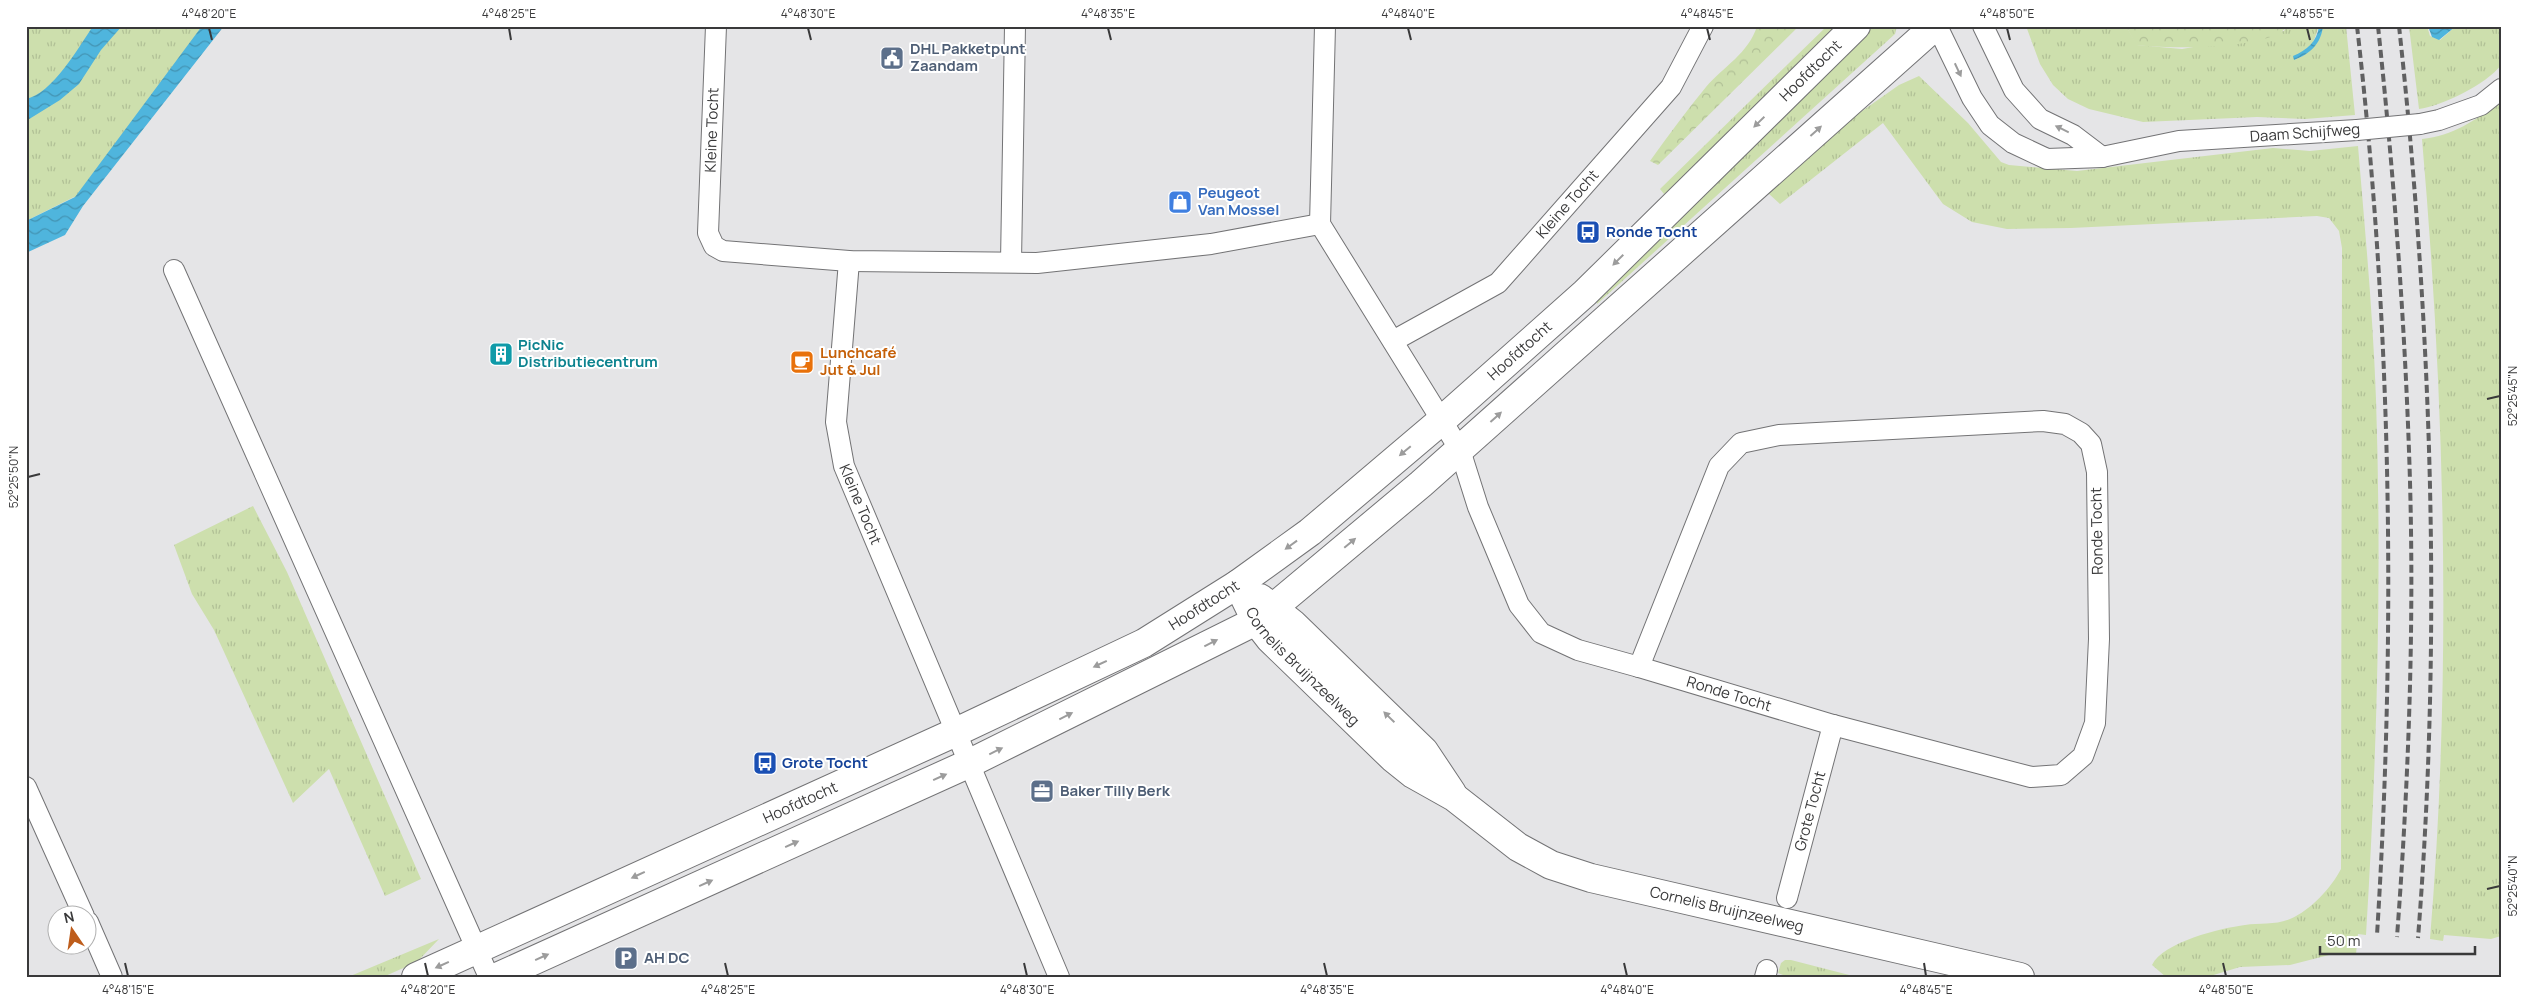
<svg xmlns="http://www.w3.org/2000/svg" width="2527" height="1003" font-family="Manrope,sans-serif">
	<defs>
		<pattern id="grass-tufts" width="24" height="20" patternUnits="userSpaceOnUse" patternTransform="scale(1.25)"><rect width="24" height="20" fill="#cddfad"/><path d="M3 7l-1-3M5 7V3M7 7l1-3M15 17l-1-3M17 17v-4M19 17l1-3" fill="none" stroke="#b1c096"/></pattern>
		<pattern id="forest-crowns" width="20" height="18" patternUnits="userSpaceOnUse" patternTransform="scale(1.25)"><rect width="20" height="18" fill="#cddfad"/><path d="M2 6a3 3 0 1 1 6 0M12 15a3 3 0 1 1 6 0" fill="none" stroke="#b1c096"/></pattern>
		<pattern id="water-waves" width="16" height="10" patternUnits="userSpaceOnUse" patternTransform="scale(1.25)"><rect width="16" height="10" fill="#4fb5dd"/><path d="M0 5q4-4 8 0t8 0" fill="none" stroke="#4394b4"/></pattern>
	</defs>
	<rect width="100%" height="100%" fill="#e5e5e7"/>
	<path fill="url(#grass-tufts)" d="M 26,26 L 217,26 L 81,203 L 74,197 L 26,221 Z
		M 1827,26 L 1845,26 L 1709,159 L 1664,194 L 1660,189 Z
		M 1874,26 L 1897,26 L 1895,34 L 1597,304 L 1596,298 L 1639,248 Z
		M 2026,26 L 2126,26 L 2137,45 L 2182,49 L 2284,31 L 2287,26 L 2319,26 L 2313,43 L 2294,60 C 2308,55 2321,42 2323,26 L 2346,26 L 2355,115 L 2305,119 L 2257,117 L 2143,122 L 2089,109 L 2068,99 L 2053,85 L 2040,64 Z
		M 2409,26 L 2427,26 L 2430,36 L 2440,40 L 2456,26 L 2501,26 L 2501,65 C 2487,84 2442,106 2419,109 Z
		M 1919,76 L 1968,123 L 2001,162 L 2009,165 L 2077,171 L 2273,148 L 2310,151 L 2358,146 C 2365,230 2373,315 2376,399 C 2382,578 2377,756 2366,935 L 2358,934 L 2356,954 L 2329,955 L 2290,965 L 2240,967 L 2207,977 L 2166,977 L 2152,965 C 2163,942 2221,928 2245,925 C 2259,923 2277,925 2290,919 C 2311,910 2331,888 2341,869 L 2342,248 L 2339,231 L 2329,218 L 2317,216 L 2071,228 L 2007,229 L 1972,222 L 1943,204 L 1883,123 L 1780,204 L 1768,193 L 1838,128 L 1899,85 Z
		M 2501,102 L 2501,936 L 2491,939 L 2444,935 L 2443,941 L 2430,939 C 2452,673 2445,405 2422,139 C 2453,136 2475,120 2501,102 Z
		M 253,506 L 287,572 L 421,879 L 385,896 L 329,769 L 293,803 L 214,630 L 192,594 L 174,545 Z
		M 439,939 L 417,962 L 383,977 L 348,977 Z
		M 1785,960 L 1791,960 L 1857,977 L 1788,977 L 1778,973 L 1781,963 Z"/>
	<path fill="url(#forest-crowns)" d="M 1757,26 L 1799,26 L 1658,165 L 1650,161 C 1668,136 1686,111 1706,87 C 1723,67 1749,53 1757,26 Z
		M 2126,26 L 2287,26 C 2274,50 2162,49 2136,45 Z"/>
	<path fill="url(#water-waves)" d="M 93,26 L 122,26 L 101,50 L 79,84 L 60,100 L 26,121 L 26,99 C 52,94 79,47 93,26 Z
		M 202,26 L 224,26 L 83,206 L 65,235 L 26,253 L 26,221 L 75,197 Z
		M 2319,26 L 2323,26 C 2321,44 2310,54 2294,60 L 2293,56 C 2307,50 2317,42 2319,26 Z
		M 2428,26 L 2456,26 L 2439,40 L 2432,37 Z"/>
	<g fill="none" stroke-linecap="round" stroke-linejoin="round">
		<g stroke="#737375" stroke-width="22">
			<g id="minor">
				<path d="M 716,26 L 708,233 L 714,246 L 723,251 L 849,261 L 1037,263 L 1211,244 L 1320,224"/>
				<path d="M 1325,26 L 1320,224 L 1460,450 L 1478,507 L 1519,605 L 1541,633 L 1578,650 L 1639,667"/>
				<path d="M 1937,26 L 1972,98 L 1990,125 L 2013,143 L 2047,159 L 2102,157 L 2179,141 L 2357,130"/>
				<path d="M 1983,26 L 2014,90 L 2040,119 L 2073,135 L 2102,157"/>
				<path d="M 2420,124 L 2439,120 L 2481,105 L 2501,89"/>
				<path id="s1" d="M 849,261 L 836,422 L 844,466 L 1059,977"/>
				<path d="M 1011,262 L 1015,26"/>
				<path d="M 174,270 L 489,977"/>
				<path id="s2" d="M 1393,341 L 1498,283 L 1671,87 L 1703,26"/>
				<path d="M 2043,421 L 2065,424 L 2081,433 L 2091,444 L 2097,472 L 2099,639 L 2095,723 L 2083,756 L 2061,775 L 2031,777 L 1833,725 L 1639,667 L 1719,466 L 1741,443 L 1779,435 Z"/>
				<path d="M 26,787 L 84,916"/>
				<path id="s3" d="M 1787,898 L 1833,725"/>
				<path d="M 88,922 L 112,977"/>
				<path d="M 1765,977 L 1767,970"/>
			</g>
		</g>
		<g stroke="#737375" stroke-width="30">
			<g id="secondary">
				<path id="s4" d="M 1238,584 L 1256,621 L 1270,639 L 1393,758 L 1413,774 L 1454,797 L 1518,847 L 1551,865 L 1591,878 L 2020,977"/>
				<path d="M 1260,598 L 1293,624 L 1424,751 L 1452,793"/>
				<path id="s5" d="M 416,977 L 956,732 L 1144,643 L 1238,584 L 1310,532 L 1441,421 L 1585,293 L 1856,26"/>
				<path d="M 497,977 L 970,763 L 1256,621 L 1274,607 L 1421,484 L 1935,26"/>
			</g>
		</g>
		<use href="#minor" stroke="#fff" stroke-width="20"/>
		<use href="#secondary" stroke="#fff" stroke-width="28"/>
		<path stroke="#606061" stroke-width="4" stroke-dasharray="8 4" stroke-linecap="butt" d="M 2357,26 C 2392,330 2396,631 2377,935
			M 2378,26 C 2393,168 2404,309 2409,451 C 2415,613 2409,776 2397,937
			M 2399,26 C 2432,329 2442,634 2418,938"/>
		<g stroke="#737375" stroke-width="22" stroke-linecap="butt">
			<path id="minor-bridge" d="M 2357,130 L 2420,124"/>
		</g>
		<use href="#minor-bridge" stroke="#fff" stroke-width="20"/>
	</g>
	<defs><path id="oneway-solid" d="M-6-.8H1V-3.2L6.5 0L1 3.2V.8H-6Z" transform="scale(1.25)"/></defs>
	<g fill="#9c9c9c">
		<use href="#oneway-solid" transform="translate(1958 70) rotate(65)"/>
		<use href="#oneway-solid" transform="translate(1759 122) rotate(136)"/>
		<use href="#oneway-solid" transform="translate(2062 129) rotate(-154)"/>
		<use href="#oneway-solid" transform="translate(1816 131) rotate(-42)"/>
		<use href="#oneway-solid" transform="translate(1618 260) rotate(135)"/>
		<use href="#oneway-solid" transform="translate(1496 417) rotate(-42)"/>
		<use href="#oneway-solid" transform="translate(1405 451) rotate(140)"/>
		<use href="#oneway-solid" transform="translate(1350 543) rotate(-40)"/>
		<use href="#oneway-solid" transform="translate(1291 545) rotate(144)"/>
		<use href="#oneway-solid" transform="translate(1211 643) rotate(-27)"/>
		<use href="#oneway-solid" transform="translate(1100 664) rotate(155)"/>
		<use href="#oneway-solid" transform="translate(1066 716) rotate(-27)"/>
		<use href="#oneway-solid" transform="translate(1389 717) rotate(-136)"/>
		<use href="#oneway-solid" transform="translate(996 751) rotate(-26)"/>
		<use href="#oneway-solid" transform="translate(940 777) rotate(-24)"/>
		<use href="#oneway-solid" transform="translate(792 844) rotate(-24)"/>
		<use href="#oneway-solid" transform="translate(638 875) rotate(155)"/>
		<use href="#oneway-solid" transform="translate(706 883) rotate(-24)"/>
		<use href="#oneway-solid" transform="translate(542 957) rotate(-24)"/>
		<use href="#oneway-solid" transform="translate(442 965) rotate(156)"/>
	</g>
	<path fill="none" stroke="#39393a" stroke-width="2" d="M 209,28 L 212,40M 509,28 L 511,40M 808,28 L 811,40M 1108,28 L 1111,40M 1408,28 L 1411,40M 1707,28 L 1710,40M 2007,28 L 2010,40M 2307,28 L 2310,40M 2487,399 L 2500,396M 28,477 L 40,474M 2487,889 L 2500,886M 125,963 L 128,976M 425,963 L 428,976M 725,963 L 728,976M 1024,963 L 1027,976M 1324,963 L 1327,976M 1624,963 L 1627,976M 1924,963 L 1926,976M 2223,963 L 2226,976"/>
	<defs>
		<g id="civic-square" transform="scale(1.25)"><rect x="-9" y="-9" width="18" height="18" rx="4" fill="#5c6f8a" stroke="#fff"/><path d="M-.6-6.5H3V-4.5H.6V-3L4-1V1h2V6H-6V1h2V-1L-.6-3ZM-1.2 2.5V6h2.4V2.5Z" fill="#fff"/></g>
		<g id="shop-square" transform="scale(1.25)"><rect x="-9" y="-9" width="18" height="18" rx="4" fill="#3f7fe0" stroke="#fff"/><path d="M-5-2.5h2.3a2.7 3.5 0 0 1 5.4 0H5L5.5 6h-11ZM-1.5-2.5h3a1.5 2.3 0 0 0-3 0Z" fill="#fff"/></g>
		<g id="bus-square" transform="scale(1.25)"><rect x="-9" y="-9" width="18" height="18" rx="4" fill="#1a4fb4" stroke="#fff"/><path d="M-5-6H5V4H4V6H2V4H-2V6H-4V4H-5ZM-3.5-4V0h7V-4ZM-3.5 1.2v1.5H-2V1.2ZM2 1.2v1.5H3.5V1.2Z" fill="#fff"/></g>
		<g id="building-square" transform="scale(1.25)"><rect x="-9" y="-9" width="18" height="18" rx="4" fill="#0f9aa8" stroke="#fff"/><path d="M-4-6H4V6H1V3H-1V6H-4ZM-2.5-4.3h1.7v1.8h-1.7ZM.8-4.3h1.7v1.8H.8ZM-2.5-1h1.7V.8h-1.7ZM.8-1h1.7V.8H.8Z" fill="#fff"/></g>
		<g id="cafe-square" transform="scale(1.25)"><rect x="-9" y="-9" width="18" height="18" rx="4" fill="#e8710a" stroke="#fff"/><path d="M-5.5-4.5H6V0H3Q3 3.5 0 3.5H-2.5Q-5.5 3.5-5.5 0ZM3-3.2v2h1.7v-2ZM-6 4.5H4V6H-6Z" fill="#fff"/></g>
		<g id="office-square" transform="scale(1.25)"><rect x="-9" y="-9" width="18" height="18" rx="4" fill="#5c6f8a" stroke="#fff"/><path d="M-6-3h4V-5.5h4V-3h4V5H-6ZM-1-4.5V-3h2v-1.5ZM-6 0V1H6V0Z" fill="#fff"/></g>
		<g id="parking-square" transform="scale(1.25)"><rect x="-9" y="-9" width="18" height="18" rx="4" fill="#5c6f8a" stroke="#fff"/><path d="M-3.5-5.5H1a3.5 3.5 0 0 1 0 7H-1V5.5H-3.5ZM-1-3.4V-.6H.8a1.4 1.4 0 0 0 0-2.8Z" fill="#fff"/></g>
	</defs>
	<g fill-rule="evenodd">
		<use href="#civic-square" x="892" y="58"/>
		<use href="#shop-square" x="1180" y="202"/>
		<use href="#bus-square" x="1588" y="232"/>
		<use href="#building-square" x="501" y="354"/>
		<use href="#cafe-square" x="802" y="362"/>
		<use href="#bus-square" x="765" y="763"/>
		<use href="#office-square" x="1042" y="791"/>
		<use href="#parking-square" x="626" y="958"/>
	</g>
	<g text-anchor="middle" stroke-width="4" stroke-linejoin="round" paint-order="stroke">
		<g font-size="15" font-weight="bold" fill="#4e5e75" stroke="#fff" text-anchor="start">
			<text x="910" y="54">DHL Pakketpunt<tspan x="910" dy="17">Zaandam</tspan></text>
			<text x="1060" y="796">Baker Tilly Berk</text>
			<text x="644" y="963">AH DC</text>
		</g>
		<g font-size="15" fill="#39393a" stroke="#fff">
			<text dy="5" stroke="none"><textPath href="#s5" startOffset="1682">Hoofdtocht</textPath></text>
			<text transform="translate(712 130) rotate(-88)" y="5">Kleine Tocht</text>
			<text transform="translate(2305 133) rotate(-4)" y="5">Daam Schijfweg</text>
			<text dy="5" stroke="none"><textPath href="#s2" startOffset="225">Kleine Tocht</textPath></text>
			<text dy="5" stroke="none"><textPath href="#s5" startOffset="1278">Hoofdtocht</textPath></text>
			<text dy="5" stroke="none"><textPath href="#s1" startOffset="248">Kleine Tocht</textPath></text>
			<text transform="translate(2097 531) rotate(-91)" y="5">Ronde Tocht</text>
			<text dy="5" stroke="none"><textPath href="#s5" startOffset="872">Hoofdtocht</textPath></text>
			<text dy="5" stroke="none"><textPath href="#s4" startOffset="106">Cornelis Bruijnzeelweg</textPath></text>
			<text transform="translate(1729 694) rotate(17)" y="5">Ronde Tocht</text>
			<text dy="5" stroke="none"><textPath href="#s5" startOffset="422">Hoofdtocht</textPath></text>
			<text dy="5" stroke="none"><textPath href="#s3" startOffset="90">Grote Tocht</textPath></text>
			<text dy="5" stroke="none"><textPath href="#s4" startOffset="608">Cornelis Bruijnzeelweg</textPath></text>
		</g>
		<g font-size="15" font-weight="bold" fill="#366cbe" stroke="#fff" text-anchor="start">
			<text x="1198" y="198">Peugeot<tspan x="1198" dy="17">Van Mossel</tspan></text>
		</g>
		<g font-size="15" font-weight="bold" fill="#164399" stroke="#fff" text-anchor="start">
			<text x="1606" y="237">Ronde Tocht</text>
			<text x="782" y="768">Grote Tocht</text>
		</g>
		<g font-size="15" font-weight="bold" fill="#0d838f" stroke="#fff" text-anchor="start">
			<text x="518" y="350">PicNic<tspan x="518" dy="17">Distributiecentrum</tspan></text>
		</g>
		<g font-size="15" font-weight="bold" fill="#c56008" stroke="#fff" text-anchor="start">
			<text x="820" y="358">Lunchcafé<tspan x="820" dy="17">Jut &amp; Jul</tspan></text>
		</g>
	</g>
	<rect width="2527" height="1003" fill="none" stroke="#ffffff" stroke-width="55"/>
	<g transform="translate(72 930) rotate(347)"><circle r="24" fill="#ffffff" stroke="#b0b0b0"/>
	<path d="M0-4L9 19L0 12L-9 19Z" fill="#be5d1c"/>
	<text y="-8" font-size="14" font-weight="bold" text-anchor="middle" fill="#39393a">N</text>
	</g>
	<path d="M2320 946v8h155v-8" fill="none" stroke="#39393a" stroke-width="2.5"/>
	<text x="2327" y="946" font-size="15" fill="#39393a" stroke="#ffffff" stroke-width="4" paint-order="stroke">50 m</text>
	<rect x="28" y="28" width="2472" height="948" fill="none" stroke="#39393a" stroke-width="2"/>
	<g font-size="12" text-anchor="middle" fill="#39393a">
		<text x="209" y="18">4°48'20"E</text>
		<text x="509" y="18">4°48'25"E</text>
		<text x="808" y="18">4°48'30"E</text>
		<text x="1108" y="18">4°48'35"E</text>
		<text x="1408" y="18">4°48'40"E</text>
		<text x="1707" y="18">4°48'45"E</text>
		<text x="2007" y="18">4°48'50"E</text>
		<text x="2307" y="18">4°48'55"E</text>
		<text transform="translate(2513 396) rotate(-90)" y="4">52°25'45"N</text>
		<text transform="translate(14 477) rotate(-90)" y="4">52°25'50"N</text>
		<text transform="translate(2513 886) rotate(-90)" y="4">52°25'40"N</text>
		<text x="128" y="994">4°48'15"E</text>
		<text x="428" y="994">4°48'20"E</text>
		<text x="728" y="994">4°48'25"E</text>
		<text x="1027" y="994">4°48'30"E</text>
		<text x="1327" y="994">4°48'35"E</text>
		<text x="1627" y="994">4°48'40"E</text>
		<text x="1926" y="994">4°48'45"E</text>
		<text x="2226" y="994">4°48'50"E</text>
	</g>
</svg>
